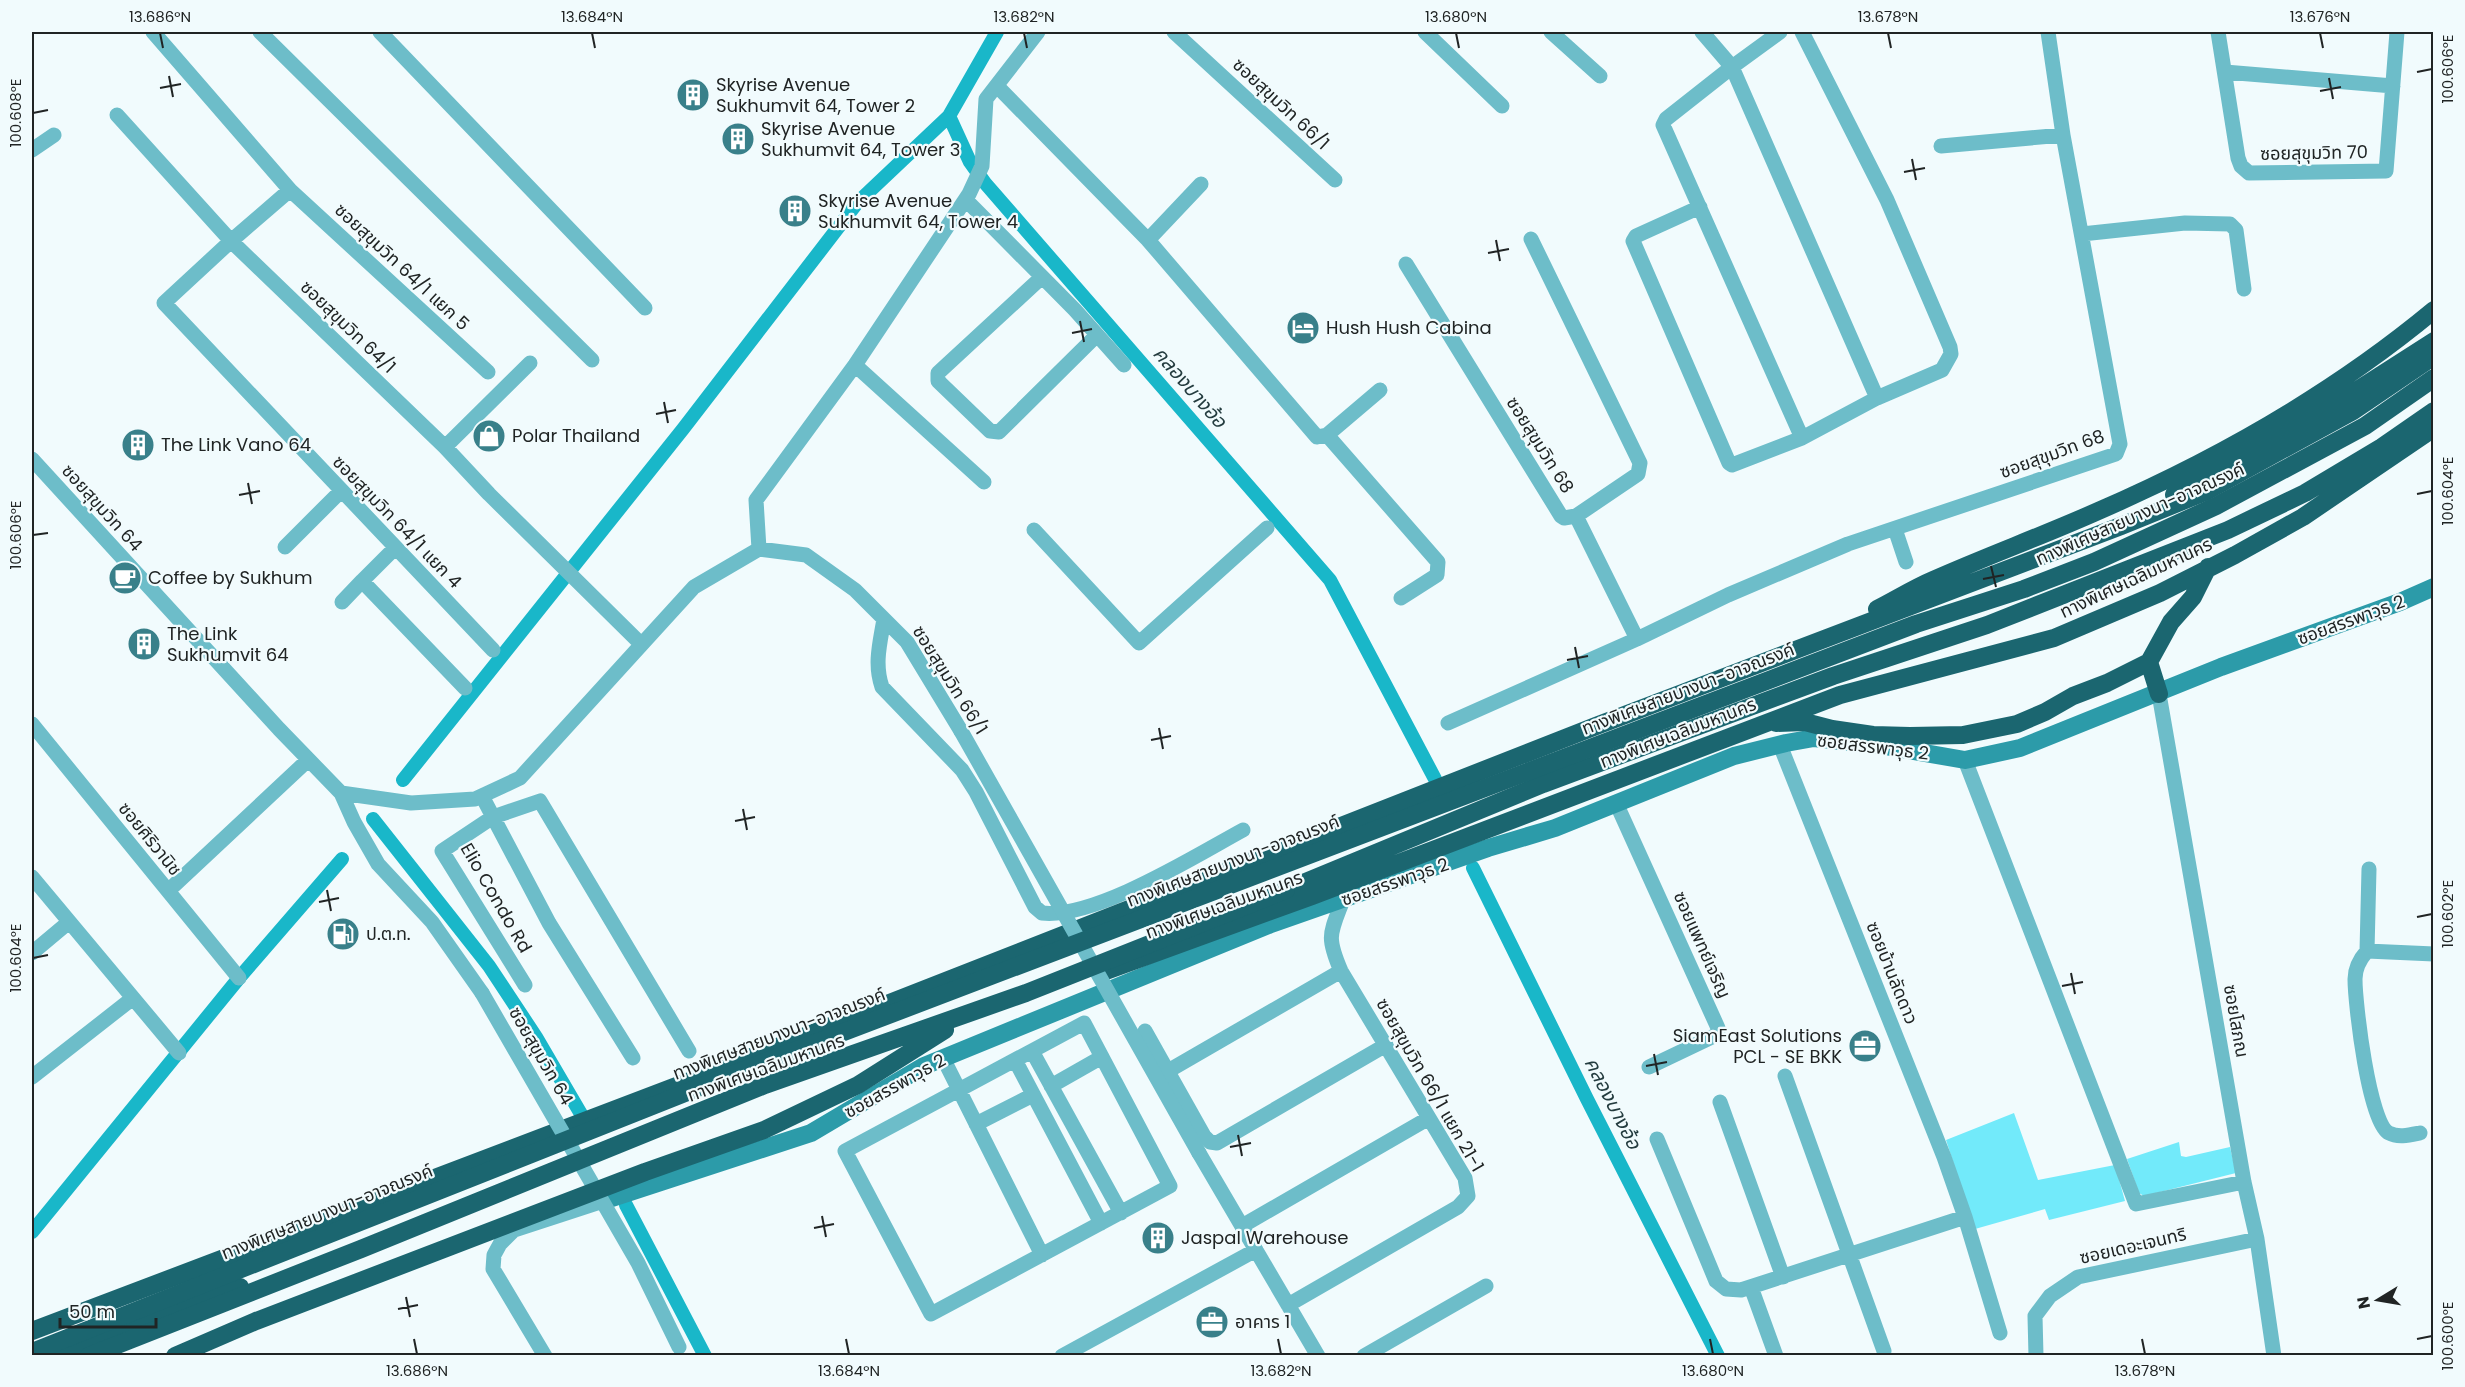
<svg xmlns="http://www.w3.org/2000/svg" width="2465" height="1387" font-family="Poppins,'Noto Sans Thai',sans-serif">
	<rect width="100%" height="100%" fill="#f1fbfd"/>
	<path fill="#72eafa" d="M 2014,1113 L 2038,1180 L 2115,1165 L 2125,1201 L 2049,1220 L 2045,1209 L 1975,1229 L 1946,1140 Z
		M 2179,1142 L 2181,1156 L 2186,1157 L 2230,1147 L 2236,1173 L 2144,1196 L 2139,1193 L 2127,1159 Z"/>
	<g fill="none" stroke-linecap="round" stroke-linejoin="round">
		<path stroke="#19b7c9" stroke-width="14" d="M 997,32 L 949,116 L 970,162 L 985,183 L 1330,580 L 1435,779
			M 403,780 L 683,429 L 857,203 L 949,116
			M 373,819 L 489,966 L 536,1037 L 581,1114
			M 1473,868 L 1587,1099 L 1718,1356
			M 626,1205 L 705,1356
			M 32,1232 L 239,978 L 342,859"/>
		<path stroke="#6dbdc9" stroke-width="15" d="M 153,32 L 290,190 L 231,241 L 164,303 L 493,650
			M 260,32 L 592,360
			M 380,32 L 645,308
			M 1174,32 L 1335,180
			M 1425,32 L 1502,106
			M 1551,32 L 1600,76
			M 1702,32 L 1732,67 L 1877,398
			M 1780,32 L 1732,67 L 1666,119 L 1663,125 L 1802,438
			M 2218,32 L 2238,158 L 2241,166 L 2249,173 L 2386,171 L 2397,32
			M 2225,72 L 2393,86
			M 997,86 L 1148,240 L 1317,437 L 1327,435 L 1380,390
			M 117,115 L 231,241 L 445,447 L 489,494 L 641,644
			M 1941,146 L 2063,135
			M 32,150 L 54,135
			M 290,190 L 488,372
			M 966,200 L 1075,310 L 1124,365
			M 1700,207 L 1636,236 L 1633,241 L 1729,463 L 1732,465 L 1802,438 L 1877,398 L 1942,370 L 1951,354 L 1950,347 L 1887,200 L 1802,32
			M 2082,234 L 2185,223 L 2230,224 L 2236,230 L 2244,289
			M 1531,239 L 1640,463 L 1638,474 L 1576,516
			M 1148,240 L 1201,184
			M 1406,264 L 1561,516 L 1564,518 L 1576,516 L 1637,639
			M 1042,277 L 938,373 L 938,381 L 990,431 L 999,432 L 1097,335
			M 855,365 L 984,482
			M 1327,435 L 1438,562 L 1437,575 L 1401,598
			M 445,447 L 530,363
			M 32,459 L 279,729 L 341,793 L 411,803 L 475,799 L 520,778 L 694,587 L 759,549
			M 1895,529 L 1906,562
			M 1034,530 L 1139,643 L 1267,528
			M 285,547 L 341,491
			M 395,548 L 362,581 L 465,688
			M 759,549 L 756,500 L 855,365 L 969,194 L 982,166 L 986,99 L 1038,32
			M 759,549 L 806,555 L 855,590 L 907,642 L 961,731
			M 342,602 L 362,581
			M 884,619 C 880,643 874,664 882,687 L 962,770 L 976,792 L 1035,907 L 1042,913 C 1095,919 1195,856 1243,830
			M 2159,694 L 2244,1182 L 2257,1239 L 2274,1356
			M 1448,723 L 1637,639 L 1728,595 L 1848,544 L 2116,454 L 2120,444 L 2063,135 L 2048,32
			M 32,724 L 239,978
			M 1780,745 L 1944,1157 L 1965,1217 L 2000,1333
			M 1965,760 L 2136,1204 L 2244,1182
			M 341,793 L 354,822 L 378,864 L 432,922 L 482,993
			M 482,796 L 549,923 L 633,1058
			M 1617,805 L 1718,1028 L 1718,1033 L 1714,1036 L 1649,1067
			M 2369,869 L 2367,951 C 2360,959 2355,967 2355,979 C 2355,1003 2369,1124 2389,1133 C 2398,1138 2410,1135 2420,1133
			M 32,877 L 179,1053
			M 168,891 L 308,760
			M 2367,951 L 2434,954
			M 32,953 L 69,922
			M 525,985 L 442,851 L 493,817 L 540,801 L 689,1051
			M 1084,1023 L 1170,1186 L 931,1314 L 845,1151 Z
			M 1145,1031 L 1204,1136 L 1210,1142 L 1217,1143 L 1386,1045
			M 1032,1051 L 1121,1213
			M 943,1058 L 1042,1255
			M 1015,1060 L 1101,1223
			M 1168,1071 L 1341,971
			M 1785,1076 L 1884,1351
			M 32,1077 L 133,998
			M 1051,1086 L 1102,1057
			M 1720,1102 L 1783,1277
			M 976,1124 L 1033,1095
			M 1657,1139 L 1716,1281 L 1726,1289 L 1741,1290 L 1965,1217
			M 1199,1153 L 1318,1356
			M 1242,1226 L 1429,1118
			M 1751,1287 L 1776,1356
			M 1288,1305 L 1458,1207 L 1468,1196 L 1465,1178 L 1341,971 C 1326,936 1330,934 1343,900
			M 545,1356 L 493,1269 L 494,1255 L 500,1244 L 514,1230 L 609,1199
			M 1062,1356 L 1256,1250
			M 1364,1356 L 1486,1286
			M 2036,1356 L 2035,1316 L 2050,1296 L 2078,1277 L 2257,1239"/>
		<path stroke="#2c9ba9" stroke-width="18" d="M 609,1199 L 811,1133 L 924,1066 L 1271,924 L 1488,848 L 1555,828 L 1734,756 L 1786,743 L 1814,738 L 1885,746 L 1965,760 L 2020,748 L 2221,667 L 2400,602 L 2434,587"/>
		<path stroke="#1b6670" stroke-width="18" d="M 2174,495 L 2345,398 L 2434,341
			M 1877,609 C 1895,600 1914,588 1933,580 C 1987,556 2042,536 2096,512 C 2216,460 2334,393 2434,310
			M 2149,662 L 2159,694
			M 1776,723 L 1805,722 L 1832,729 L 1873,735 L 1910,736 L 1963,735 L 2017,724 L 2045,712 L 2073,696 L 2107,683 L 2149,662 L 2171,622 L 2193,597 L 2208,567
			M 1286,890 L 1543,784 L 1833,676 L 1987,625 L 2228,530 L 2305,493 L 2382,447 L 2434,411
			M 1103,972 L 1312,896 L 1840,695 L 2054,638 L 2160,593 L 2235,555 L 2303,517 L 2434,428
			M 32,1331 L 716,1071 L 1596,726 L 2121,526 L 2205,492 L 2353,411 L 2434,356
			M 59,1356 L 240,1287"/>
		<path stroke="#6dbdc9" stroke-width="15" d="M 961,731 L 1199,1153
			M 482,993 L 638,1263 L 679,1347"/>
		<path stroke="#1b6670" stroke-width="18" d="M 32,1352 L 723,1078 L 1916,624 L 2024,589 L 2094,562 L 2216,506 L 2365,426 L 2434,378
			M 89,1356 L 361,1249 L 765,1085 L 1026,993 L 1286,890
			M 175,1356 L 256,1321 L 645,1172 L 764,1130 L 858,1085 L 945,1030"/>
	</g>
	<path fill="none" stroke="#202424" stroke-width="2" d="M 160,33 L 163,48M 592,33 L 595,48M 1024,33 L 1027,48M 1456,33 L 1459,48M 1888,33 L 1891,48M 2320,33 L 2323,48M 2417,72 L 2432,69M 169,76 L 173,97M 2329,78 L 2333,99M 160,88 L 181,84M 2320,91 L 2341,87M 33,113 L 48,110M 1912,159 L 1916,180M 1904,172 L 1925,168M 1496,240 L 1500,261M 1488,253 L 1509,249M 1080,321 L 1084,342M 1072,333 L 1092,329M 664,402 L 668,423M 656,414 L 676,410M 248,483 L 252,504M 2417,494 L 2432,491M 239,495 L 260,491M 33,535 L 48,533M 1991,566 L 1996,587M 1983,579 L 2004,575M 1575,647 L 1579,668M 1567,660 L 1588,656M 1159,728 L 1163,749M 1151,740 L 1171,736M 743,809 L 747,830M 735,821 L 755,817M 327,890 L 331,911M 319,902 L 339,898M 2417,917 L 2432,914M 33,958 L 48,955M 2071,973 L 2075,994M 2062,986 L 2083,982M 1654,1054 L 1658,1075M 1646,1066 L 1667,1062M 1238,1135 L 1242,1156M 1230,1147 L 1251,1143M 822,1216 L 826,1237M 814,1228 L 834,1224M 406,1297 L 410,1317M 398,1309 L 418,1305M 414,1339 L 417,1354M 846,1339 L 849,1354M 1278,1339 L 1281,1354M 1710,1339 L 1713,1354M 2142,1339 L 2145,1354M 2417,1339 L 2432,1336"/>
	<defs>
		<g id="building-disc" transform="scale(1.725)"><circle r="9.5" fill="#39808a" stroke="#f1fbfd"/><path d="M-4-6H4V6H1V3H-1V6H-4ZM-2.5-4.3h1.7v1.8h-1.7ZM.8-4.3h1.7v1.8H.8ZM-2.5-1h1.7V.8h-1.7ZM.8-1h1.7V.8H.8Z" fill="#fff"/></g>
		<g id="hotel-disc" transform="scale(1.725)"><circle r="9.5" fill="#39808a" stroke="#f1fbfd"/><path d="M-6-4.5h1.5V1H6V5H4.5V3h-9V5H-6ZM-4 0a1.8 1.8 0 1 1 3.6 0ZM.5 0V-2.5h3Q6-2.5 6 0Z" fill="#fff"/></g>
		<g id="shop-disc" transform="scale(1.725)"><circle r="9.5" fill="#39808a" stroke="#f1fbfd"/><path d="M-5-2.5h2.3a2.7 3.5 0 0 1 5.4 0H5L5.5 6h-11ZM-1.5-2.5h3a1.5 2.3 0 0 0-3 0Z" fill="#fff"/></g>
		<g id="cafe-disc" transform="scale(1.725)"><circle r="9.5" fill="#39808a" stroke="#f1fbfd"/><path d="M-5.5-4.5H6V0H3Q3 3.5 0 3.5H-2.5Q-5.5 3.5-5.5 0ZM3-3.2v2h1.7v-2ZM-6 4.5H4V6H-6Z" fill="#fff"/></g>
		<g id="fuel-disc" transform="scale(1.725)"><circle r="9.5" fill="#39808a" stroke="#f1fbfd"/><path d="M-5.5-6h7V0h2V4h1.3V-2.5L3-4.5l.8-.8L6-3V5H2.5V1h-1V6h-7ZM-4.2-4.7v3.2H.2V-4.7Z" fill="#fff"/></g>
		<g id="office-disc" transform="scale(1.725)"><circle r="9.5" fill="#39808a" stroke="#f1fbfd"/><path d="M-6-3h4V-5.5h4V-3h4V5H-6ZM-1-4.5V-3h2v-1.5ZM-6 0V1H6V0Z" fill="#fff"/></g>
	</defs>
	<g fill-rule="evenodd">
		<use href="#building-disc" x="693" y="95"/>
		<use href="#building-disc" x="738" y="139"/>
		<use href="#building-disc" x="795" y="211"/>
		<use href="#hotel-disc" x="1303" y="328"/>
		<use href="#shop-disc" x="489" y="436"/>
		<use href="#building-disc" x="138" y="445"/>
		<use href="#cafe-disc" x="125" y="578"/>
		<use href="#building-disc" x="144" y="644"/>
		<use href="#fuel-disc" x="343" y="934"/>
		<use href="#office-disc" x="1865" y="1046"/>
		<use href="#building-disc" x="1158" y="1238"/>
		<use href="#office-disc" x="1212" y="1322"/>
	</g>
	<g text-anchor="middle" stroke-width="4.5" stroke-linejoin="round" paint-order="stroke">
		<g font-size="18" fill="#202424" stroke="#f1fbfd" text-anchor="start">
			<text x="716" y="91">Skyrise Avenue<tspan x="716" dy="21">Sukhumvit 64, Tower 2</tspan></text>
			<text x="761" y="135">Skyrise Avenue<tspan x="761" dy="21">Sukhumvit 64, Tower 3</tspan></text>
			<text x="818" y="207">Skyrise Avenue<tspan x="818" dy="21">Sukhumvit 64, Tower 4</tspan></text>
			<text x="1326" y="334">Hush Hush Cabina</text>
			<text x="512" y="442">Polar Thailand</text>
			<text x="161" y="451">The Link Vano 64</text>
			<text x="148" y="584">Coffee by Sukhum</text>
			<text x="167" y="640">The Link<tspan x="167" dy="21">Sukhumvit 64</tspan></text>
			<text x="366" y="940">ป.ต.ท.</text>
			<text x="1842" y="1042" text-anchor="end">SiamEast Solutions<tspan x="1842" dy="21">PCL - SE BKK</tspan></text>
			<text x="1181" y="1244">Jaspal Warehouse</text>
			<text x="1235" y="1328">อาคาร 1</text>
		</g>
		<g font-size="18" fill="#202424" stroke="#f1fbfd">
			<text transform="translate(1281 104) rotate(43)" y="6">ซอยสุขุมวิท 66/1</text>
			<text transform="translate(2314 153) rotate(-1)" y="6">ซอยสุขุมวิท 70</text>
			<text transform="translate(402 267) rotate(43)" y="6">ซอยสุขุมวิท 64/1 แยก 5</text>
			<text transform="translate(348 327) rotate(44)" y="6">ซอยสุขุมวิท 64/1</text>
			<text transform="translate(1540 445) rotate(58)" y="6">ซอยสุขุมวิท 68</text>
			<text transform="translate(2052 454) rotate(-20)" y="6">ซอยสุขุมวิท 68</text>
			<text transform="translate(102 508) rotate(48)" y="6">ซอยสุขุมวิท 64</text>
			<text transform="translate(2140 514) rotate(-24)" y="6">ทางพิเศษสายบางนา-อาจณรงค์</text>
			<text transform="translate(397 522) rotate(46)" y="6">ซอยสุขุมวิท 64/1 แยก 4</text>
			<text transform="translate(2136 578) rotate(-25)" y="6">ทางพิเศษเฉลิมมหานคร</text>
			<text transform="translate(2351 620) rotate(-20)" y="6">ซอยสรรพาวุธ 2</text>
			<text transform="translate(950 680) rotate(58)" y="6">ซอยสุขุมวิท 66/1</text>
			<text transform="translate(1688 689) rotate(-21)" y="6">ทางพิเศษสายบางนา-อาจณรงค์</text>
			<text transform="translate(1678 733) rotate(-21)" y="6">ทางพิเศษเฉลิมมหานคร</text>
			<text transform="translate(1873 747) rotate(7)" y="6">ซอยสรรพาวุธ 2</text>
			<text transform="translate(150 839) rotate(51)" y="6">ซอยศิริวานิช</text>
			<text transform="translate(1233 861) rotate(-21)" y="6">ทางพิเศษสายบางนา-อาจณรงค์</text>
			<text transform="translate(1395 882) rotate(-19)" y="6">ซอยสรรพาวุธ 2</text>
			<text transform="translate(496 898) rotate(60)" y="6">Elio Condo Rd</text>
			<text transform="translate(1224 905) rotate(-20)" y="6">ทางพิเศษเฉลิมมหานคร</text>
			<text transform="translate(1702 945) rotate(66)" y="6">ซอยแพทย์เจริญ</text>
			<text transform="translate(1892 973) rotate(68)" y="6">ซอยบ้านลัดดาว</text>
			<text transform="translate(2236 1021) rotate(80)" y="6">ซอยโสภณ</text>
			<text transform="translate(779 1034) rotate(-21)" y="6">ทางพิเศษสายบางนา-อาจณรงค์</text>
			<text transform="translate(541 1056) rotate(60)" y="6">ซอยสุขุมวิท 64</text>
			<text transform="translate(766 1068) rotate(-20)" y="6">ทางพิเศษเฉลิมมหานคร</text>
			<text transform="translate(1430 1085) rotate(60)" y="6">ซอยสุขุมวิท 66/1 แยก 21-1</text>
			<text transform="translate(895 1086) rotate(-29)" y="6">ซอยสรรพาวุธ 2</text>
			<text transform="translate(327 1212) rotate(-22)" y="6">ทางพิเศษสายบางนา-อาจณรงค์</text>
			<text transform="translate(2133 1246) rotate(-13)" y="6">ซอยเดอะเจนทริ</text>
		</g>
		<g font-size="20" font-style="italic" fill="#243c3f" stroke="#f1fbfd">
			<text transform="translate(1190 387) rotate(49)" y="7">คลองบางอ้อ</text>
			<text transform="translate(1613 1103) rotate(63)" y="7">คลองบางอ้อ</text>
		</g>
	</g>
	<rect width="2465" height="1387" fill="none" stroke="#f1fbfd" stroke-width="66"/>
	<g transform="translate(2378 1300) rotate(259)" stroke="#f1fbfd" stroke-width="4.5" paint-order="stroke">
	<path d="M0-4.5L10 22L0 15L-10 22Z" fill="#202424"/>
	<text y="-9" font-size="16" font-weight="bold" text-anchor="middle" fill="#202424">N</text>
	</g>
	<path d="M60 1318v9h96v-9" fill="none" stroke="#202424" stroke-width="3"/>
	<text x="69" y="1318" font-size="18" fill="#202424" stroke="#f1fbfd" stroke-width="4.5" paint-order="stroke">50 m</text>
	<rect x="33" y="33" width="2399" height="1321" fill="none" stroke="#202424" stroke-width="2"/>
	<g font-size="15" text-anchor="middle" fill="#202424">
		<text x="160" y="22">13.686°N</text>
		<text x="592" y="22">13.684°N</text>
		<text x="1024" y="22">13.682°N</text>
		<text x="1456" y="22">13.680°N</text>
		<text x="1888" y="22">13.678°N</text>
		<text x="2320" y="22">13.676°N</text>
		<text transform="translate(2448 69) rotate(-90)" y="5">100.606°E</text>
		<text transform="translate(16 113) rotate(-90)" y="5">100.608°E</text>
		<text transform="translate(2448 491) rotate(-90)" y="5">100.604°E</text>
		<text transform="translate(16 535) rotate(-90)" y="5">100.606°E</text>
		<text transform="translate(2448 914) rotate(-90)" y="5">100.602°E</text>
		<text transform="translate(16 958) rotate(-90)" y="5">100.604°E</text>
		<text transform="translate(2448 1336) rotate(-90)" y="5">100.600°E</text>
		<text x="417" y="1376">13.686°N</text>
		<text x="849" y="1376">13.684°N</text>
		<text x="1281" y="1376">13.682°N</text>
		<text x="1713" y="1376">13.680°N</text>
		<text x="2145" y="1376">13.678°N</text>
	</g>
</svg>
